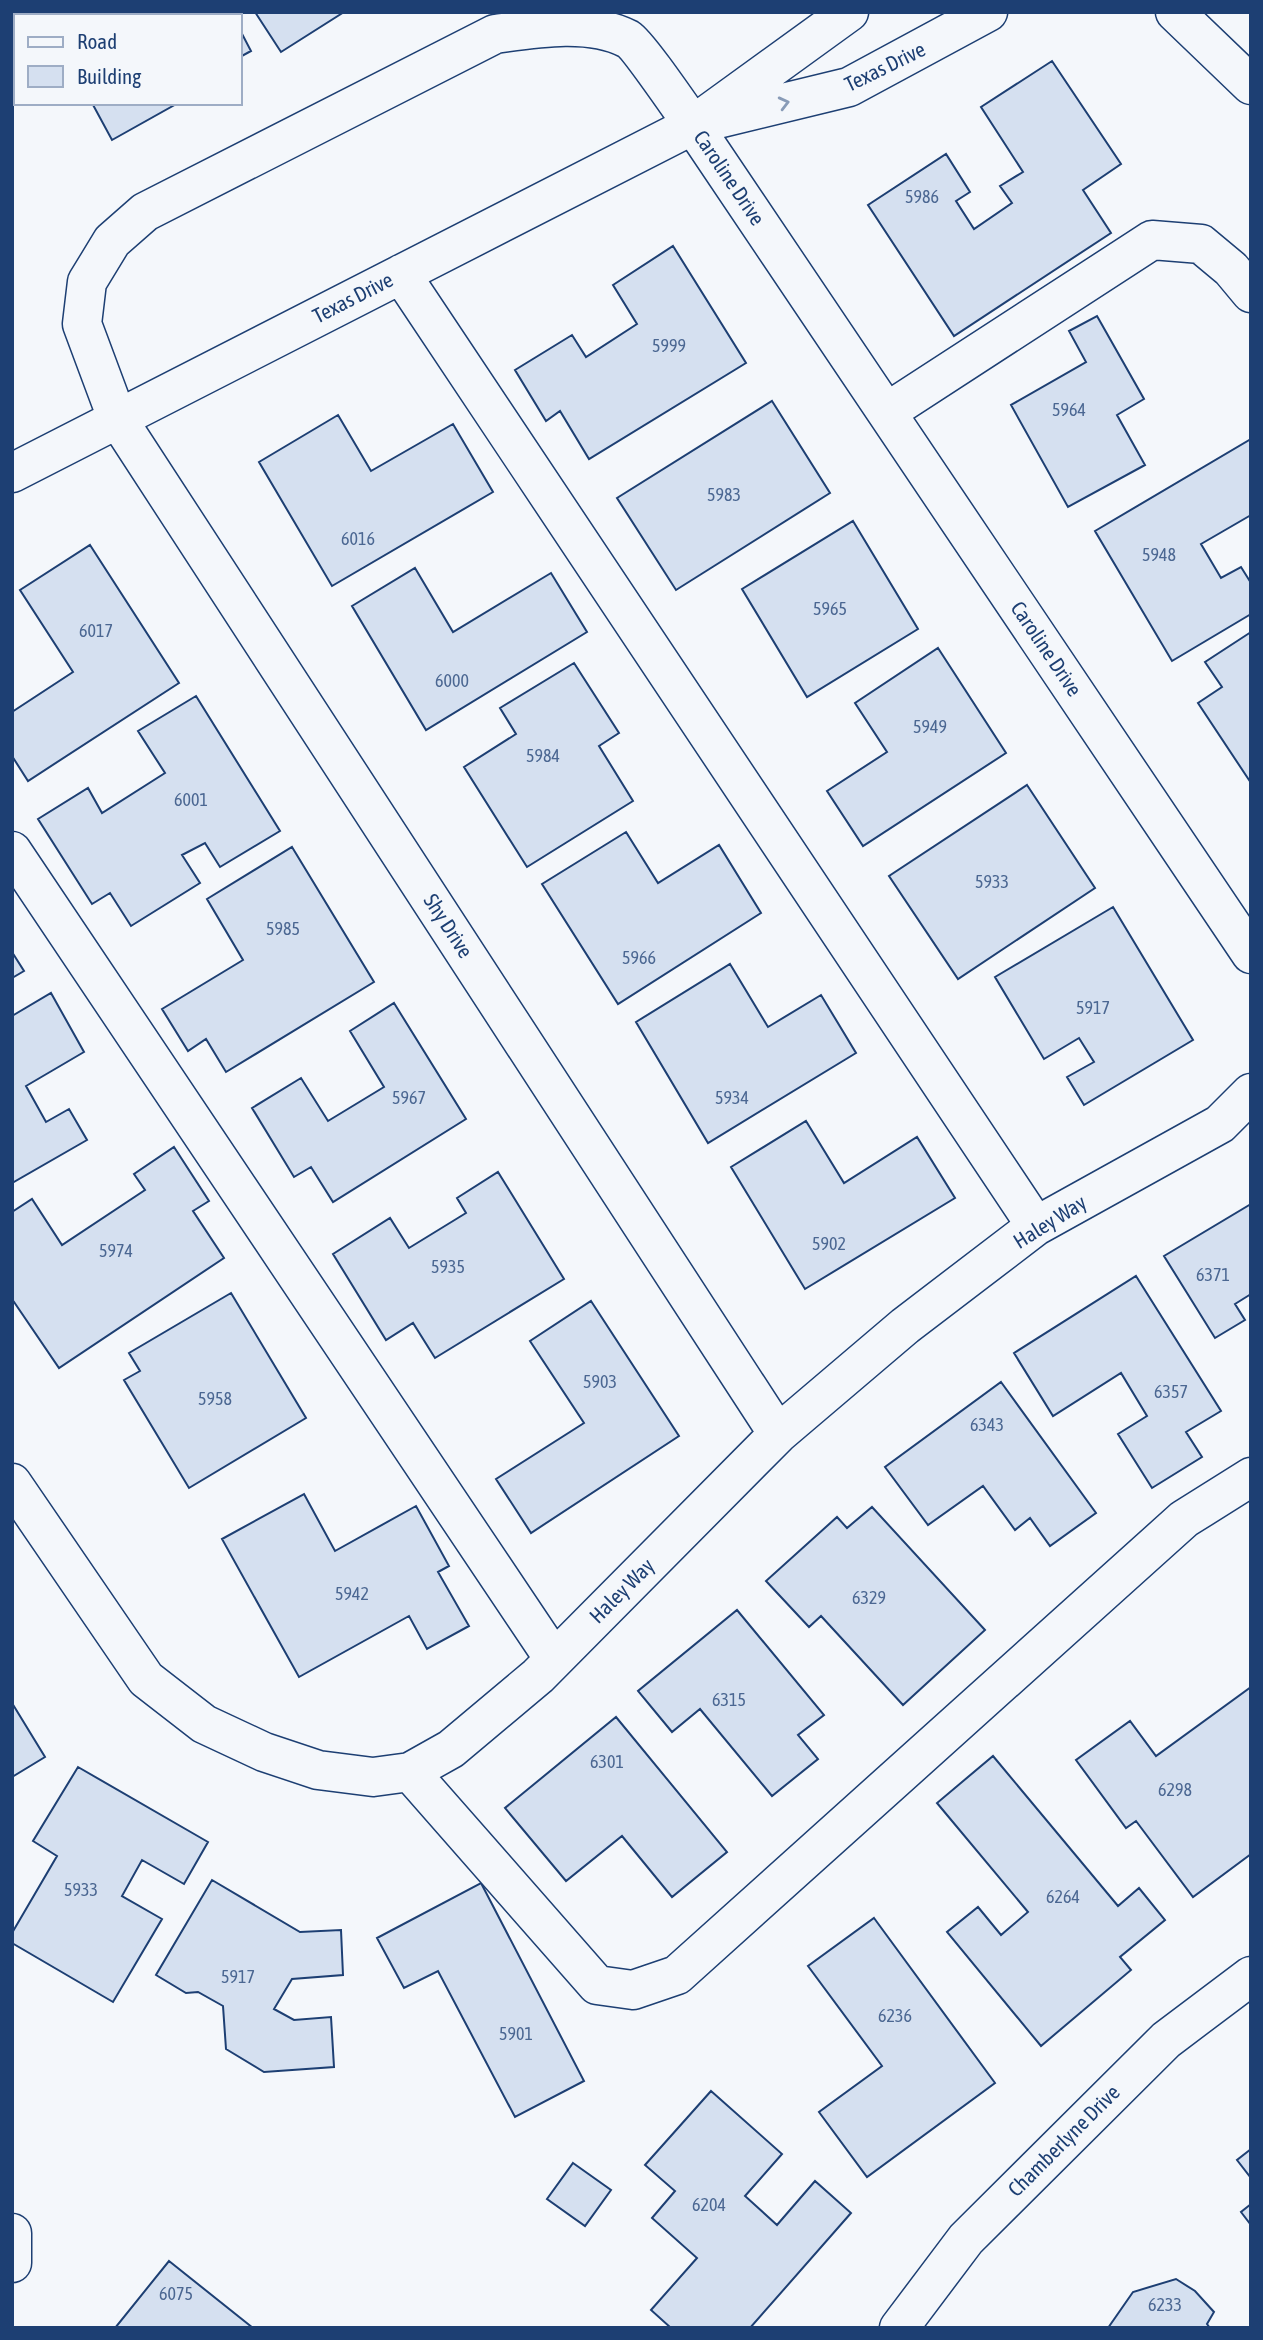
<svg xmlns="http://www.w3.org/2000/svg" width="1263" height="2340" font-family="'Asap Condensed',sans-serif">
	<rect width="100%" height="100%" fill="#f4f7fb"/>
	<path fill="#d5e0f0" stroke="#1d3f73" stroke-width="2" d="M 43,12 L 188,12 L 190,16 L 45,16 Z
		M 211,12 L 230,12 L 232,16 L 204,16 Z
		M 255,12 L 344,12 L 281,52 Z
		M 12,17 L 16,24 L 16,102 L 12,104 Z
		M 240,30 L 251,51 L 240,57 Z
		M 1052,61 L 1121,164 L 1083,190 L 1111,233 L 954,336 L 868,205 L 946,154 L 970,192 L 956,201 L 974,229 L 1012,203 L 1000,186 L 1023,172 L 981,107 Z
		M 92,103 L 178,103 L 112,140 Z
		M 673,246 L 746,363 L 589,459 L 560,411 L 546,421 L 515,370 L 572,335 L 586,357 L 637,324 L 613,285 Z
		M 1097,316 L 1144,399 L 1117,415 L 1145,465 L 1068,507 L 1011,405 L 1086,362 L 1069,331 Z
		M 772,401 L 830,493 L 676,590 L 617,498 Z
		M 338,415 L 371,471 L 453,424 L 493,492 L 332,586 L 259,462 Z
		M 1251,439 L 1251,515 L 1201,544 L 1221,578 L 1241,567 L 1251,583 L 1251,614 L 1172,661 L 1095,531 Z
		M 853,521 L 918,629 L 807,697 L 742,589 Z
		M 90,545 L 179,683 L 28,781 L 12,756 L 12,712 L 73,672 L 20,590 Z
		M 415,568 L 453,632 L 551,573 L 587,632 L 426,730 L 352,606 Z
		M 1251,632 L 1251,783 L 1198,703 L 1222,687 L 1205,662 Z
		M 938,648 L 1006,753 L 863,846 L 827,791 L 887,752 L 855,703 Z
		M 574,663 L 619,733 L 599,746 L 633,801 L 527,867 L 464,767 L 516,734 L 500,708 Z
		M 196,696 L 280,831 L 220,867 L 205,843 L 182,855 L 200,883 L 131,926 L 110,893 L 92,904 L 38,819 L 88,788 L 102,813 L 165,773 L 138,731 Z
		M 1027,785 L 1095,888 L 958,979 L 889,876 Z
		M 626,832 L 658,883 L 719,845 L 761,913 L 618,1004 L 542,884 Z
		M 292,847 L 374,982 L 226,1072 L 206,1039 L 188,1051 L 162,1009 L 243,960 L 207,899 Z
		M 1113,907 L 1193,1040 L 1084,1105 L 1067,1077 L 1094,1062 L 1079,1038 L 1044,1059 L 995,977 Z
		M 12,952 L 24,971 L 12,978 Z
		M 730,964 L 768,1027 L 821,995 L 856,1053 L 708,1143 L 636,1022 Z
		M 51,993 L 84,1052 L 26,1086 L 46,1122 L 69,1109 L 87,1140 L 12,1183 L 12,1016 Z
		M 394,1003 L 466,1119 L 333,1202 L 311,1167 L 294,1177 L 252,1108 L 301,1078 L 328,1121 L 384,1087 L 350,1031 Z
		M 806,1121 L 844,1183 L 917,1137 L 955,1198 L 805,1289 L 731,1167 Z
		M 174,1147 L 209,1201 L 193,1211 L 224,1258 L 59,1368 L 12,1299 L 12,1212 L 32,1199 L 62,1245 L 145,1190 L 134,1174 Z
		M 498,1172 L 564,1279 L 435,1358 L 413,1323 L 386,1340 L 333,1254 L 390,1218 L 409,1248 L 466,1213 L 457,1198 Z
		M 1251,1204 L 1251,1294 L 1235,1304 L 1245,1320 L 1215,1338 L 1164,1256 Z
		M 1136,1276 L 1221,1411 L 1186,1432 L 1202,1457 L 1152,1488 L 1118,1434 L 1147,1416 L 1121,1373 L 1053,1416 L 1014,1353 Z
		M 231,1293 L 306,1418 L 189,1488 L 124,1380 L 140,1371 L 129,1353 Z
		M 591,1301 L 679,1436 L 531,1533 L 496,1479 L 584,1423 L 530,1341 Z
		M 1001,1382 L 1096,1513 L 1050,1546 L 1030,1518 L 1015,1530 L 983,1486 L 928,1525 L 885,1467 Z
		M 304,1494 L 335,1551 L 416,1506 L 449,1566 L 438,1572 L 469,1626 L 427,1649 L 409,1616 L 299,1677 L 222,1539 Z
		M 872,1507 L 985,1630 L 903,1705 L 821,1616 L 809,1627 L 766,1581 L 837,1517 L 847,1528 Z
		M 737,1610 L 824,1715 L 798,1735 L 818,1759 L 772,1796 L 700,1709 L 672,1732 L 638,1691 Z
		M 1251,1687 L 1251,1854 L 1193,1897 L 1136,1821 L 1126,1828 L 1076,1760 L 1130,1721 L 1156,1756 Z
		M 12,1703 L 45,1757 L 12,1777 Z
		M 616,1717 L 727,1852 L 672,1897 L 622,1836 L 566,1881 L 505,1808 Z
		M 993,1756 L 1118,1906 L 1139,1888 L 1165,1920 L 1120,1957 L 1131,1970 L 1041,2046 L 947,1932 L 978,1907 L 1001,1935 L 1028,1912 L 937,1803 Z
		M 78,1767 L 208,1842 L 184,1884 L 142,1860 L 122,1896 L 162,1919 L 113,2002 L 12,1943 L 12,1933 L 57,1856 L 33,1841 Z
		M 212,1880 L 300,1932 L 341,1930 L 343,1975 L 292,1979 L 274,2009 L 294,2020 L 331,2017 L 334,2067 L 264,2072 L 226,2049 L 223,2006 L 198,1992 L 186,1993 L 156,1975 Z
		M 481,1883 L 584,2081 L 515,2117 L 438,1971 L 404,1988 L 377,1938 Z
		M 874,1918 L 995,2083 L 867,2177 L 819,2112 L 882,2066 L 808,1966 Z
		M 711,2091 L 782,2154 L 745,2196 L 777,2225 L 815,2181 L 851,2213 L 750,2328 L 671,2328 L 651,2310 L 697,2258 L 652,2218 L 675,2191 L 645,2165 Z
		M 1251,2149 L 1251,2178 L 1237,2160 Z
		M 573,2163 L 611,2190 L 585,2226 L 547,2199 Z
		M 1251,2204 L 1251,2225 L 1241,2212 Z
		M 169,2261 L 253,2328 L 115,2328 Z
		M 1176,2279 L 1195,2291 L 1214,2312 L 1207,2324 L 1210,2328 L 1108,2328 L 1133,2292 Z"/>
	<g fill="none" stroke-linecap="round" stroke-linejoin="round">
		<g stroke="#1d3f73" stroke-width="41">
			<path id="minor" d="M 1175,12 L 1251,85
				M 713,120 L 849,87 L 988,12
				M 401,274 L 1036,1226
				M 887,412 L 1152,240 L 1201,244 L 1231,269 L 1251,293
				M 12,473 L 693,125 L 849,12
				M 12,851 L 554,1659
				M 778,1434 L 117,418 L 82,324 L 87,282 L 112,241 L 145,212 L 495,34 C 536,28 590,19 628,39 C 638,45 683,111 693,125 L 1251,954
				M 12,1483 L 146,1679 L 204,1724 L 264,1752 L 318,1770 L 373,1777 L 410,1772 L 451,1749 L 538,1676 L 778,1434 L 905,1326 L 1036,1226 L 1220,1124 L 1251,1093
				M 410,1772 L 597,1985 L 633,1990 L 677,1975 L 1184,1519 L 1251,1477
				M 12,2233 L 12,2263
				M 899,2328 L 966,2239 L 1166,2040 L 1251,1976"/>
		</g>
		<use href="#minor" stroke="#f4f7fb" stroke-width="38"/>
	</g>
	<defs><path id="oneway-chevron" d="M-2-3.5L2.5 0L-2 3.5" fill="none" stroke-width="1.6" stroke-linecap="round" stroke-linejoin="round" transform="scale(1.75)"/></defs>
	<use stroke="#889bb7" href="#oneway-chevron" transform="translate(784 103) rotate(-14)"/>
	<g text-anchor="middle" stroke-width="5" stroke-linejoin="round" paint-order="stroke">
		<g font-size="18" fill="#4b6792">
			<text x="922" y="203">5986</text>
			<text x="669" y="352">5999</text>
			<text x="1069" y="416">5964</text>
			<text x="724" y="501">5983</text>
			<text x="358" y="545">6016</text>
			<text x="1159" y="561">5948</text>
			<text x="830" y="615">5965</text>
			<text x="96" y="637">6017</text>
			<text x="452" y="687">6000</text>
			<text x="930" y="733">5949</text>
			<text x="543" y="762">5984</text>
			<text x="191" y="806">6001</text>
			<text x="992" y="888">5933</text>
			<text x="283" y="935">5985</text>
			<text x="639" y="964">5966</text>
			<text x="1093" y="1014">5917</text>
			<text x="409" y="1104">5967</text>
			<text x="732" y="1104">5934</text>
			<text x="829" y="1250">5902</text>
			<text x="116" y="1257">5974</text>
			<text x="448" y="1273">5935</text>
			<text x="1213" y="1281">6371</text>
			<text x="600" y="1388">5903</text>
			<text x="1171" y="1398">6357</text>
			<text x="215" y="1405">5958</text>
			<text x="987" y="1431">6343</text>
			<text x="352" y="1600">5942</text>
			<text x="869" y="1604">6329</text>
			<text x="729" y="1706">6315</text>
			<text x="607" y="1768">6301</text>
			<text x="1175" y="1796">6298</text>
			<text x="81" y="1896">5933</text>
			<text x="1063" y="1903">6264</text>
			<text x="238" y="1983">5917</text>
			<text x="895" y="2022">6236</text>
			<text x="516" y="2040">5901</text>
			<text x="709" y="2211">6204</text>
			<text x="176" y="2300">6075</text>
			<text x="1165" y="2311">6233</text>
		</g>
		<g font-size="21" fill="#1d3f73" stroke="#f4f7fb">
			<text transform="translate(885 67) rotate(-26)" y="7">Texas Drive</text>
			<text transform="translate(729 178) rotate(56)" y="7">Caroline Drive</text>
			<text transform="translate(353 298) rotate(-27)" y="7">Texas Drive</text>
			<text transform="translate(1046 649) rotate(56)" y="7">Caroline Drive</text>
			<text transform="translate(448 926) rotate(57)" y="7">Shy Drive</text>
			<text transform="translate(1050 1222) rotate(-32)" y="7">Haley Way</text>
			<text transform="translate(622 1591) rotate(-45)" y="7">Haley Way</text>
			<text transform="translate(1064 2141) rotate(-45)" y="7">Chamberlyne Drive</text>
		</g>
	</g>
	<rect width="1263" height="2340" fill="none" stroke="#1d3f73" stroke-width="28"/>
	<rect x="14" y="14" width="228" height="91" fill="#f4f7fb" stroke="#9eadc5" stroke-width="2"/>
	<rect x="28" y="37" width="35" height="10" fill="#f4f7fb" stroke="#9eadc5" stroke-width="2"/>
	<text x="77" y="49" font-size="21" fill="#1d3f73">Road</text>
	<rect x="28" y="66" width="35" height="21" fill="#d5e0f0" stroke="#9eadc5" stroke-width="2"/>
	<text x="77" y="84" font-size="21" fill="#1d3f73">Building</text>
</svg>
